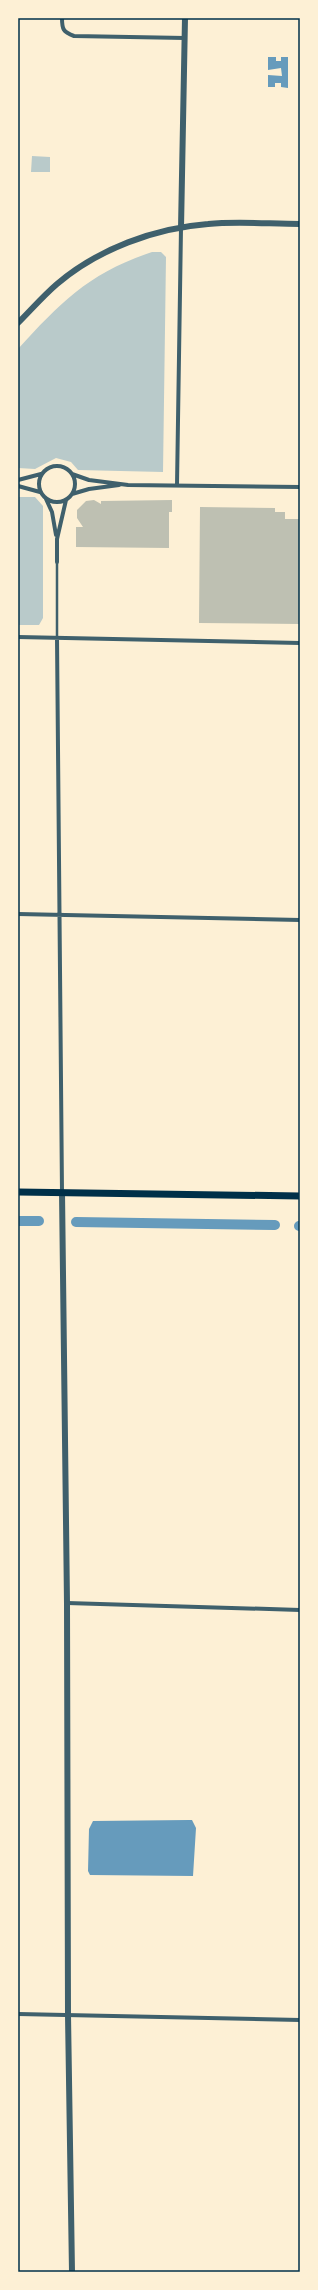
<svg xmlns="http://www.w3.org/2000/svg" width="318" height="2290" font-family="'Public Sans',sans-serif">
	<rect width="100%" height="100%" fill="#fdf0d5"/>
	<path fill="#b9caca" d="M 32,156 L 50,157 L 50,172 L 31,172 Z
		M 152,252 L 161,252 L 166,257 L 163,472 L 78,470 L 71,462 L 56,458 L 35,469 L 18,468 L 18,349 C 61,302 89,273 152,252 Z
		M 18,497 L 35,497 L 43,506 L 43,618 L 39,625 L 18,625 Z"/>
	<path fill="#669bbc" d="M 268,57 L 276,57 L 276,61 L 281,61 L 281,57 L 288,57 L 288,88 L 281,87 L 281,83 L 275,83 L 275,87 L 268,87 L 268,75 L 282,76 L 281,68 L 268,70 Z
		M 189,1820 L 192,1820 L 196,1828 L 193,1876 L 90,1875 L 88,1871 L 89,1829 L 93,1821 Z"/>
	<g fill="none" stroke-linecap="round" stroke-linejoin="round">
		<path stroke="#669bbc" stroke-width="10" d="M 18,1221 L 39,1221
			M 76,1222 L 275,1225
			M 299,1226 L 300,1226"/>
	</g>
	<path fill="#bec0b2" d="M 94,500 L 101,504 L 101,501 L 172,500 L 172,512 L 169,512 L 169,548 L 76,547 L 76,527 L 83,527 L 77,518 L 77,510 L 86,501 Z
		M 200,507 L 275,508 L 275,512 L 285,512 L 285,519 L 300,519 L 300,624 L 199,623 Z"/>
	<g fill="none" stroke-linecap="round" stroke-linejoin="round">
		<path stroke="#3f606c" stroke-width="2.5" d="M 57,562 L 57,637"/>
		<path stroke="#3f606c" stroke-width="4" d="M 62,18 C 62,29 63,32 74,36 L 185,38
			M39 484a18 18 0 1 1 36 0a18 18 0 1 1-36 0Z
			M 72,474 L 89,480 L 128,485 L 300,487
			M 18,480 L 41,474
			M 177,485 L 181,228
			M 18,486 L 40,492
			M 72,494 L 89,489 L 119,485
			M 46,499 L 52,512 L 56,535
			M 57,562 L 57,539 L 66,500
			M 18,637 L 300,643
			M 57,638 L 62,1192
			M 18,914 L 300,920
			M 67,1603 L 300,1610
			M 18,2014 L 300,2020"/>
		<path stroke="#3f606c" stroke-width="6" d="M 181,228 L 185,18
			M 18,323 C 31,310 43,296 57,284 C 98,249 155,228 208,224 C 238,221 270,224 300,224
			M 62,1192 L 67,1603 L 68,2015 L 72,2272"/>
		<path stroke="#003049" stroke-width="7" d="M 18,1192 L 300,1196"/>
	</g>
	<rect width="318" height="2290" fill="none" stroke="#fdf0d5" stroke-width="38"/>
	<rect x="19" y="19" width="280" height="2252" fill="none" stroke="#003049" stroke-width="1.5"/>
</svg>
